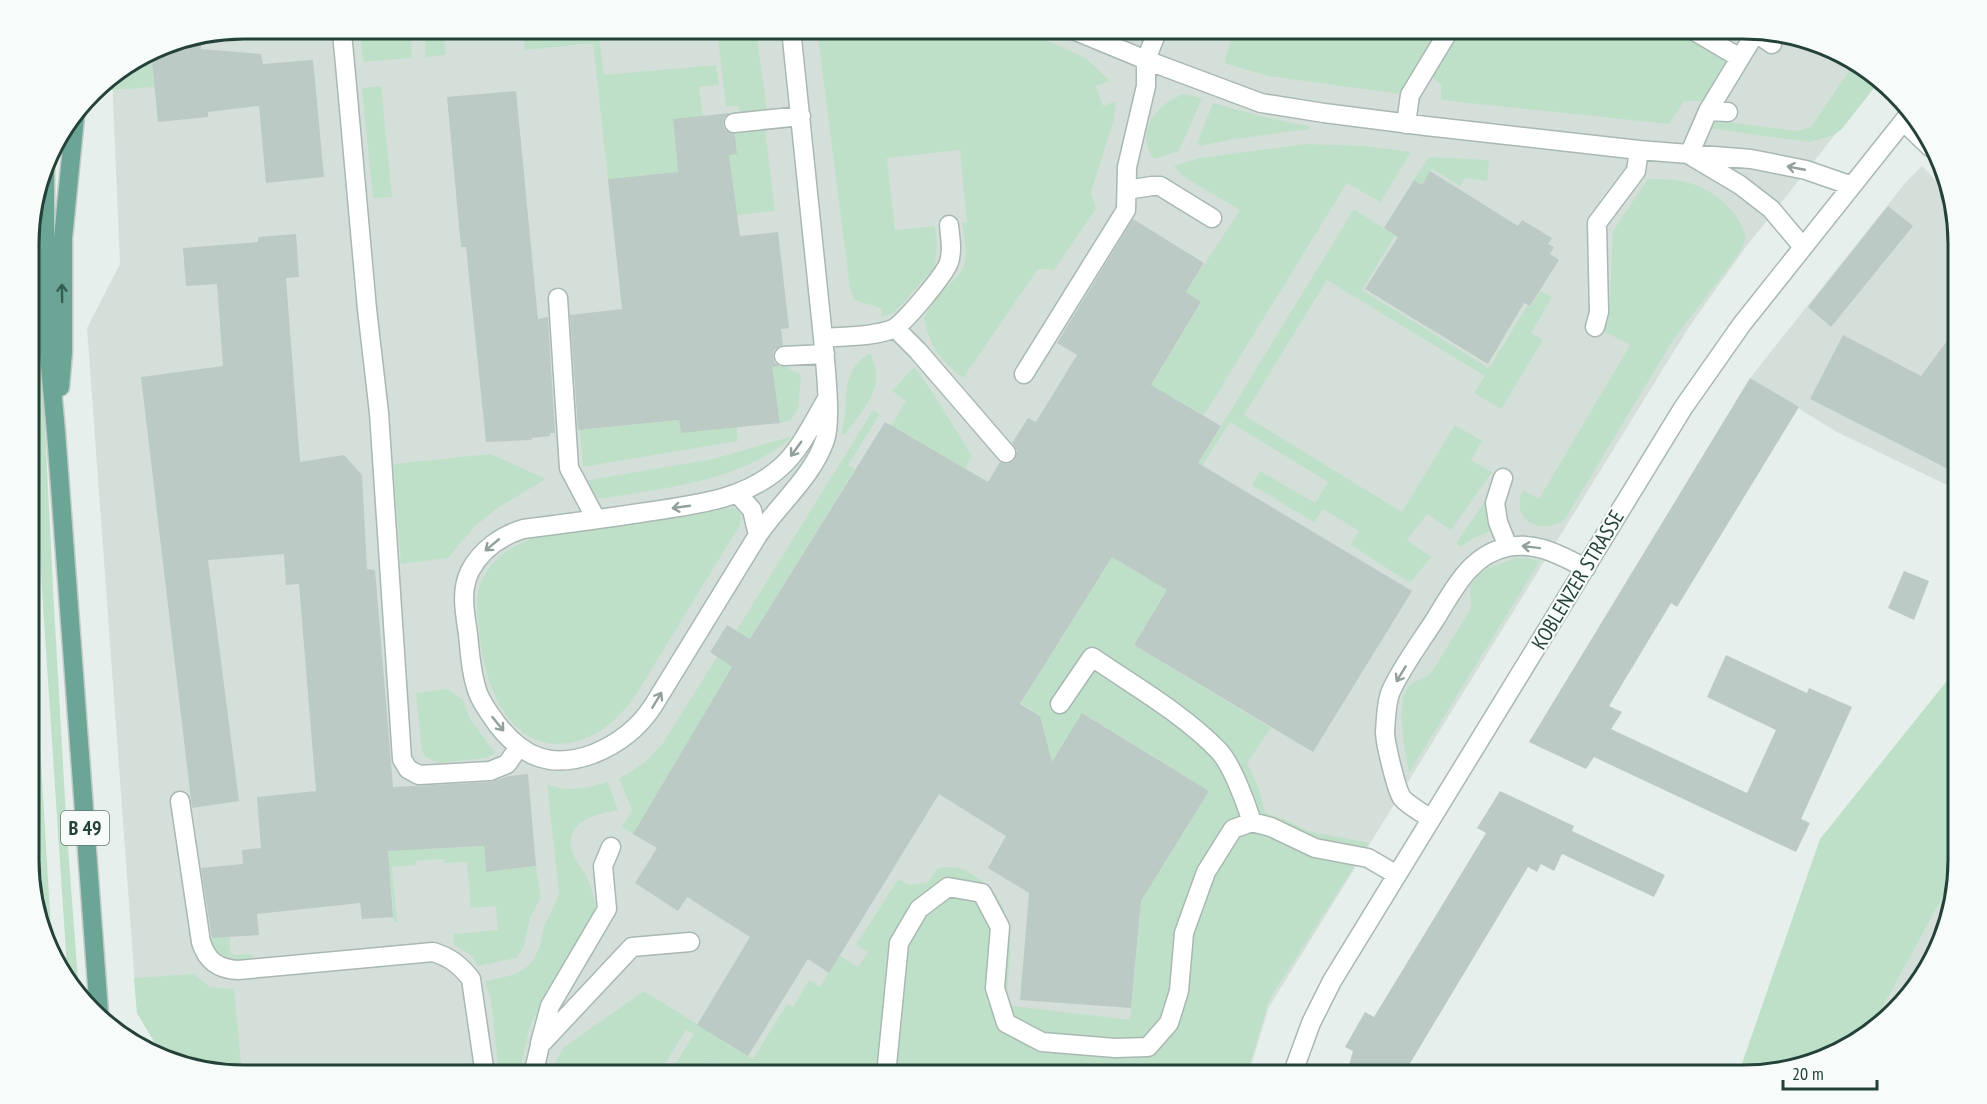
<svg xmlns="http://www.w3.org/2000/svg" width="1987" height="1104" font-family="'PT Sans Narrow',sans-serif">
	<rect width="100%" height="100%" fill="#e6efeb"/>
	<path fill="#d4dfda" d="M 244,29 L 1743,29 L 1850,57 L 1877,82 L 1745,248 L 1689,327 L 1269,1007 L 1248,1075 L 244,1075 L 161,1053 L 137,1013 L 87,328 L 120,264 L 112,76 L 162,45 Z
		M 1922,166 L 1938,183 L 1947,196 L 1958,230 L 1958,474 L 1951,487 L 1835,431 L 1750,378 L 1906,182 Z
		M 1958,869 L 1930,967 L 1873,1025 Z"/>
	<path fill="#bfe0c8" d="M 366,29 L 414,29 L 410,29 L 412,58 L 363,62 L 361,41 Z
		M 424,29 L 496,29 L 444,34 L 446,55 L 426,57 Z
		M 523,29 L 598,29 L 604,75 L 716,65 L 719,85 L 699,87 L 703,116 L 673,120 L 677,160 L 737,154 L 735,133 L 765,129 L 775,211 L 737,215 L 730,167 L 608,179 L 593,43 L 525,50 Z
		M 717,29 L 756,29 L 767,112 L 740,114 L 738,106 L 726,106 Z
		M 817,29 L 1021,29 L 1086,58 L 1110,81 L 1096,86 L 1103,106 L 1116,101 L 1114,119 L 1091,192 L 1096,209 L 1054,270 L 1038,269 L 963,378 C 940,360 930,347 924,318 C 928,311 931,304 936,298 C 946,286 962,277 965,261 C 967,249 964,236 962,223 L 967,222 L 960,150 L 887,158 L 895,230 L 935,226 L 937,244 L 935,267 L 896,311 L 882,317 L 881,308 L 854,300 L 850,288 Z
		M 1234,29 L 1262,29 L 1277,35 L 1280,29 L 1300,36 L 1304,29 L 1440,29 L 1400,94 L 1268,76 L 1224,63 Z
		M 1460,29 L 1675,29 L 1730,60 L 1703,101 L 1684,101 L 1669,124 L 1441,100 L 1441,85 L 1431,76 Z
		M 151,52 L 154,87 L 112,90 L 112,76 Z
		M 1855,62 L 1878,83 L 1841,130 L 1831,136 L 1809,142 L 1707,128 L 1713,120 L 1797,131 L 1811,127 Z
		M 381,86 L 392,197 L 373,198 L 362,88 Z
		M 1184,94 L 1202,98 L 1179,151 L 1154,159 C 1134,131 1157,103 1184,94 Z
		M 1213,103 L 1260,116 L 1311,127 L 1310,129 L 1235,139 L 1200,146 L 1197,143 Z
		M 1305,144 L 1366,146 L 1411,152 L 1380,202 L 1347,183 L 1204,415 L 1169,396 L 1132,456 L 1103,464 L 1201,303 L 1186,292 L 1240,210 L 1184,177 L 1174,166 L 1200,158 Z
		M 1429,157 L 1489,160 L 1487,181 L 1465,178 L 1460,186 L 1432,169 L 1422,185 L 1414,180 Z
		M 1648,179 C 1659,179 1671,179 1681,181 C 1710,186 1738,208 1746,237 L 1740,252 L 1673,340 L 1565,519 C 1545,536 1508,522 1523,490 L 1539,499 L 1630,345 L 1603,331 L 1609,318 L 1613,231 Z
		M 39,189 L 39,304 L 53,589 L 67,834 L 79,993 L 68,983 L 42,591 L 30,351 L 30,216 Z
		M 1354,209 L 1388,231 L 1399,229 L 1362,290 L 1489,368 L 1528,305 L 1531,306 L 1541,291 L 1552,297 L 1531,333 L 1543,340 L 1501,409 L 1474,393 L 1485,376 L 1327,280 L 1244,415 L 1402,512 L 1455,425 L 1482,441 L 1471,460 L 1492,472 L 1451,530 L 1427,514 L 1407,540 L 1431,557 L 1410,583 L 1351,545 L 1359,531 L 1323,509 L 1314,522 L 1252,485 L 1260,471 L 1315,503 L 1328,482 L 1230,422 L 1202,466 L 1198,464 Z
		M 870,353 C 888,387 864,408 844,435 L 841,433 C 852,401 836,374 870,353 Z
		M 785,366 L 801,375 L 798,408 L 791,420 L 780,423 L 779,412 L 736,418 L 738,441 L 583,467 L 580,430 L 679,420 L 681,433 L 754,368 Z
		M 914,367 L 931,390 L 972,456 L 965,469 L 891,426 L 906,401 L 892,391 Z
		M 873,410 L 880,414 L 848,465 L 855,469 L 750,639 L 736,631 Z
		M 793,436 C 742,481 671,487 606,498 L 598,498 L 590,489 L 589,480 L 713,459 Z
		M 491,454 L 546,479 L 499,507 L 474,527 L 448,558 L 401,564 L 393,464 Z
		M 1494,488 L 1495,529 L 1470,540 L 1461,547 L 1456,543 Z
		M 731,508 L 737,510 L 741,515 L 740,525 L 637,693 C 623,714 603,734 578,741 C 510,760 483,683 479,629 C 477,613 475,594 482,580 C 493,557 512,546 534,538 Z
		M 1112,557 L 1167,590 L 1134,645 L 1271,728 L 1247,763 L 1259,788 L 1265,813 L 1286,820 L 1308,831 L 1369,843 L 1269,1000 L 1247,1075 L 715,1075 L 719,1067 L 711,1062 L 703,1075 L 668,1075 L 694,1034 L 686,1030 L 658,1075 L 550,1075 L 552,1068 L 564,1047 L 644,991 L 753,1059 L 787,1004 L 793,1007 L 809,980 L 820,987 L 840,956 L 858,967 L 868,952 L 856,945 L 898,879 L 910,885 L 928,882 L 937,869 C 954,865 961,867 976,877 C 1023,908 1009,958 1006,1005 L 1130,1020 L 1141,901 L 1209,791 L 1083,713 L 1027,802 L 1015,794 L 1046,740 L 1040,716 L 1021,703 Z
		M 1516,558 L 1528,558 L 1540,561 L 1409,773 C 1406,753 1394,702 1409,686 C 1415,680 1426,679 1432,672 L 1471,608 L 1470,586 L 1479,574 L 1488,568 Z
		M 30,579 L 52,945 L 30,888 Z
		M 717,657 L 733,666 L 633,834 L 622,827 L 632,810 L 619,779 L 645,762 L 663,743 Z
		M 1958,667 L 1958,869 L 1873,1025 L 1851,1046 L 1757,1075 L 1738,1075 L 1820,839 Z
		M 448,689 L 463,700 L 469,717 L 495,753 L 487,758 L 438,763 L 426,757 L 422,752 L 416,693 Z
		M 608,782 L 618,810 C 592,815 559,823 575,858 C 577,863 582,868 585,873 C 591,886 595,899 596,913 L 543,998 L 529,1030 L 519,1075 L 499,1075 L 491,999 L 485,981 C 512,975 530,975 540,945 C 542,939 542,933 544,927 C 549,914 556,905 559,892 L 547,784 C 569,793 586,788 608,782 Z
		M 387,840 L 430,849 L 484,846 L 486,872 L 536,866 L 541,897 L 530,918 L 523,949 L 516,958 L 478,966 L 471,955 L 453,944 L 454,934 L 498,930 L 496,906 L 471,908 L 467,862 L 444,863 L 443,859 L 416,861 L 416,865 L 392,867 L 397,922 L 394,922 Z
		M 230,937 L 230,952 L 233,955 L 252,954 L 252,959 C 231,959 219,960 209,938 Z
		M 193,974 L 210,987 L 234,989 L 242,1075 L 161,1053 L 137,1013 L 134,978 Z"/>
	<path fill="#bbcac4" d="M 201,37 L 201,49 L 261,54 L 263,64 L 313,60 L 324,177 L 266,183 L 259,106 L 208,112 L 208,117 L 158,122 L 151,52 L 162,45 Z
		M 516,91 L 538,319 L 548,317 L 555,433 L 550,433 L 550,436 L 531,438 L 532,440 L 486,442 L 466,247 L 461,247 L 447,97 Z
		M 730,113 L 724,118 L 723,124 L 725,130 L 735,134 L 737,154 L 729,155 L 740,236 L 778,232 L 789,328 L 781,329 L 783,345 L 774,350 L 773,356 L 774,362 L 779,366 L 772,367 L 780,423 L 681,433 L 679,420 L 578,430 L 570,315 L 622,309 L 608,179 L 678,172 L 673,119 Z
		M 1430,171 L 1518,226 L 1522,220 L 1552,238 L 1548,244 L 1554,247 L 1550,254 L 1559,260 L 1530,306 L 1524,303 L 1488,364 L 1365,289 L 1398,237 L 1384,228 L 1414,180 L 1422,185 Z
		M 1888,206 L 1913,226 L 1831,327 L 1808,307 Z
		M 1133,219 L 1204,263 L 1186,292 L 1201,302 L 1151,385 L 1221,426 L 1198,463 L 1412,591 L 1313,752 L 1134,645 L 1167,590 L 1112,557 L 1020,704 L 1040,716 L 1052,762 L 1082,713 L 1209,791 L 1141,901 L 1131,1008 L 1020,1000 L 1029,893 L 988,868 L 1006,836 L 939,794 L 829,973 L 808,959 L 748,1056 L 697,1025 L 750,937 L 687,897 L 678,911 L 635,883 L 657,848 L 633,834 L 732,667 L 710,652 L 727,625 L 750,639 L 885,422 L 988,482 L 1000,462 L 1008,464 L 1014,461 L 1017,451 L 1012,443 L 1028,418 L 1036,422 L 1077,355 L 1057,343 Z
		M 296,234 L 299,277 L 286,278 L 300,462 L 344,455 L 362,475 L 367,569 L 375,570 L 393,787 L 491,782 L 509,776 L 528,774 L 536,866 L 486,872 L 484,846 L 388,851 L 393,917 L 362,919 L 360,903 L 257,914 L 259,935 L 212,938 L 201,868 L 243,864 L 242,850 L 261,848 L 257,797 L 316,791 L 299,584 L 286,585 L 284,554 L 208,560 L 239,801 L 192,808 L 141,377 L 223,366 L 217,284 L 186,286 L 183,248 L 258,242 L 258,237 Z
		M 1958,326 L 1958,474 L 1810,399 L 1843,335 L 1921,376 Z
		M 1750,378 L 1799,407 L 1677,607 L 1671,603 L 1609,706 L 1622,712 L 1611,729 L 1747,793 L 1776,730 L 1707,697 L 1726,655 L 1807,693 L 1809,688 L 1852,707 L 1801,819 L 1810,823 L 1796,852 L 1594,757 L 1586,769 L 1529,742 Z
		M 1904,571 L 1929,581 L 1914,620 L 1888,608 Z
		M 1500,791 L 1574,826 L 1572,831 L 1665,875 L 1654,897 L 1562,854 L 1554,871 L 1541,864 L 1537,872 L 1528,867 L 1403,1075 L 1346,1075 L 1353,1051 L 1345,1047 L 1365,1012 L 1374,1017 L 1486,833 L 1477,828 Z"/>
	<g fill="none" stroke-linecap="round" stroke-linejoin="round">
		<g stroke="#a8b8b2" stroke-width="21">
			<path id="minor" d="M 345,29 L 342,33 L 346,75 L 367,309 L 379,413 L 402,759 L 408,769 L 419,775 L 490,771 L 507,764 L 519,747
				M 791,29 L 823,338 C 825,362 832,419 825,440 C 813,476 779,504 758,535 L 653,706 C 638,729 618,744 593,754 C 552,769 523,758 497,724 C 490,714 482,704 478,693 C 471,674 470,653 468,634 C 465,613 460,591 470,571 C 481,550 501,536 523,529 C 562,524 601,519 640,513 C 689,505 742,502 781,467 C 801,449 813,422 827,399
				M 1071,29 L 1146,60 L 1261,103 L 1324,113 L 1426,126 L 1639,150 L 1751,159 L 1806,170 L 1852,186
				M 1691,29 L 1740,58
				M 1756,33 L 1772,44
				M 1708,111 L 1756,32
				M 1904,122 L 1930,147
				M 734,123 L 801,116
				M 1406,124 L 1410,95 L 1450,29
				M 1689,155 L 1708,111 L 1728,112
				M 1693,157 L 1740,185 L 1771,209 L 1803,247
				M 1127,190 L 1152,186 L 1160,186 L 1212,218
				M 558,298 L 569,468 L 596,519
				M 1595,327 L 1599,312 L 1597,223 L 1636,171 L 1639,150
				M 895,328 L 918,351 L 1006,453
				M 823,338 C 846,336 871,337 893,329 C 903,325 946,273 949,262 C 953,250 950,237 949,225
				M 784,356 L 825,354
				M 1024,374 L 1126,210 L 1127,167 L 1146,86 L 1146,60 L 1158,29
				M 1503,478 L 1495,503 L 1498,522 L 1508,547
				M 737,493 L 752,510 L 758,535
				M 1060,704 L 1092,657 C 1133,685 1185,715 1219,751 C 1232,765 1246,803 1252,822
				M 180,801 L 201,942 C 207,961 218,969 238,970 L 433,952 C 450,957 460,965 471,979 L 485,1075
				M 1431,819 C 1423,813 1409,806 1402,798 C 1396,789 1385,742 1385,732 C 1386,720 1386,702 1391,691 C 1401,668 1422,640 1436,618 C 1454,589 1471,554 1508,547 C 1537,541 1561,556 1586,568
				M 540,1043 L 550,1006 L 607,909 L 603,866 L 611,847
				M 533,1075 L 540,1045 L 632,947 L 690,942
				M 886,1075 L 899,943 L 919,909 L 948,887 L 982,893 L 1000,927 L 995,988 L 1006,1023 L 1042,1042 L 1115,1048 L 1148,1047 L 1169,1023 L 1179,991 L 1184,933 L 1206,872 L 1233,829 L 1252,822 L 1271,827 L 1315,848 L 1368,858 L 1397,875
				M 1292,1075 L 1311,1023 L 1332,981 L 1683,408 L 1742,324 L 1910,113"/>
		</g>
		<g stroke="#c2cac8" stroke-width="21">
			<path id="major" d="M 45,168 L 45,311 L 56,432 L 99,1012
				M 60,387 L 63,352 L 63,238 L 75,117"/>
		</g>
		<use href="#minor" stroke="#fff" stroke-width="18"/>
		<use href="#major" stroke="#6aa596" stroke-width="18"/>
	</g>
	<defs><path id="oneway-shaft" d="M-6 0H5M1.5-3L5.5 0L1.5 3" fill="none" stroke-width="1.6" stroke-linecap="round" stroke-linejoin="round" transform="scale(1.5)"/></defs>
	<g stroke="#92a09c">
		<use href="#oneway-shaft" transform="translate(1796 168) rotate(-169)"/>
		<use href="#oneway-shaft" transform="translate(796 449) rotate(126)"/>
		<use href="#oneway-shaft" transform="translate(681 507) rotate(172)"/>
		<use href="#oneway-shaft" transform="translate(492 545) rotate(140)"/>
		<use href="#oneway-shaft" transform="translate(1531 547) rotate(-173)"/>
		<use href="#oneway-shaft" transform="translate(1401 674) rotate(121)"/>
		<use href="#oneway-shaft" transform="translate(657 700) rotate(-59)"/>
		<use href="#oneway-shaft" transform="translate(498 724) rotate(51)"/>
	</g>
	<use stroke="#365b51" href="#oneway-shaft" transform="translate(62 293) rotate(-91)"/>
	<g text-anchor="middle" stroke-width="4.5" stroke-linejoin="round" paint-order="stroke">
		<rect fill="#f7fbf9" stroke="#637a73" stroke-width="1.5" x="61" y="811" width="48" height="34" rx="4.5"/>
		<g font-size="20" font-weight="bold" fill="#24423a">
			<text x="85" y="835">B 49</text>
		</g>
		<g font-size="21" fill="#24423a" stroke="#f7fbf9">
			<text transform="translate(1578 580) rotate(-59)" y="7">KOBLENZER STRASSE</text>
		</g>
	</g>
	<path d="M0 0H1987V1104H0ZM244 39H1743A205 205 0 0 1 1948 244V860A205 205 0 0 1 1743 1065H244A205 205 0 0 1 39 860V244A205 205 0 0 1 244 39Z" fill="#f7fbf9" fill-rule="evenodd"/>
	<path fill="none" stroke="#24423a" stroke-width="3" d="M244 39H1743A205 205 0 0 1 1948 244V860A205 205 0 0 1 1743 1065H244A205 205 0 0 1 39 860V244A205 205 0 0 1 244 39Z"/>
	<path d="M1783 1080v9h94v-9" fill="none" stroke="#24423a" stroke-width="3"/>
	<text x="1792" y="1080" font-size="18" fill="#24423a" stroke="#f7fbf9" stroke-width="4.5" paint-order="stroke">20 m</text>
</svg>
